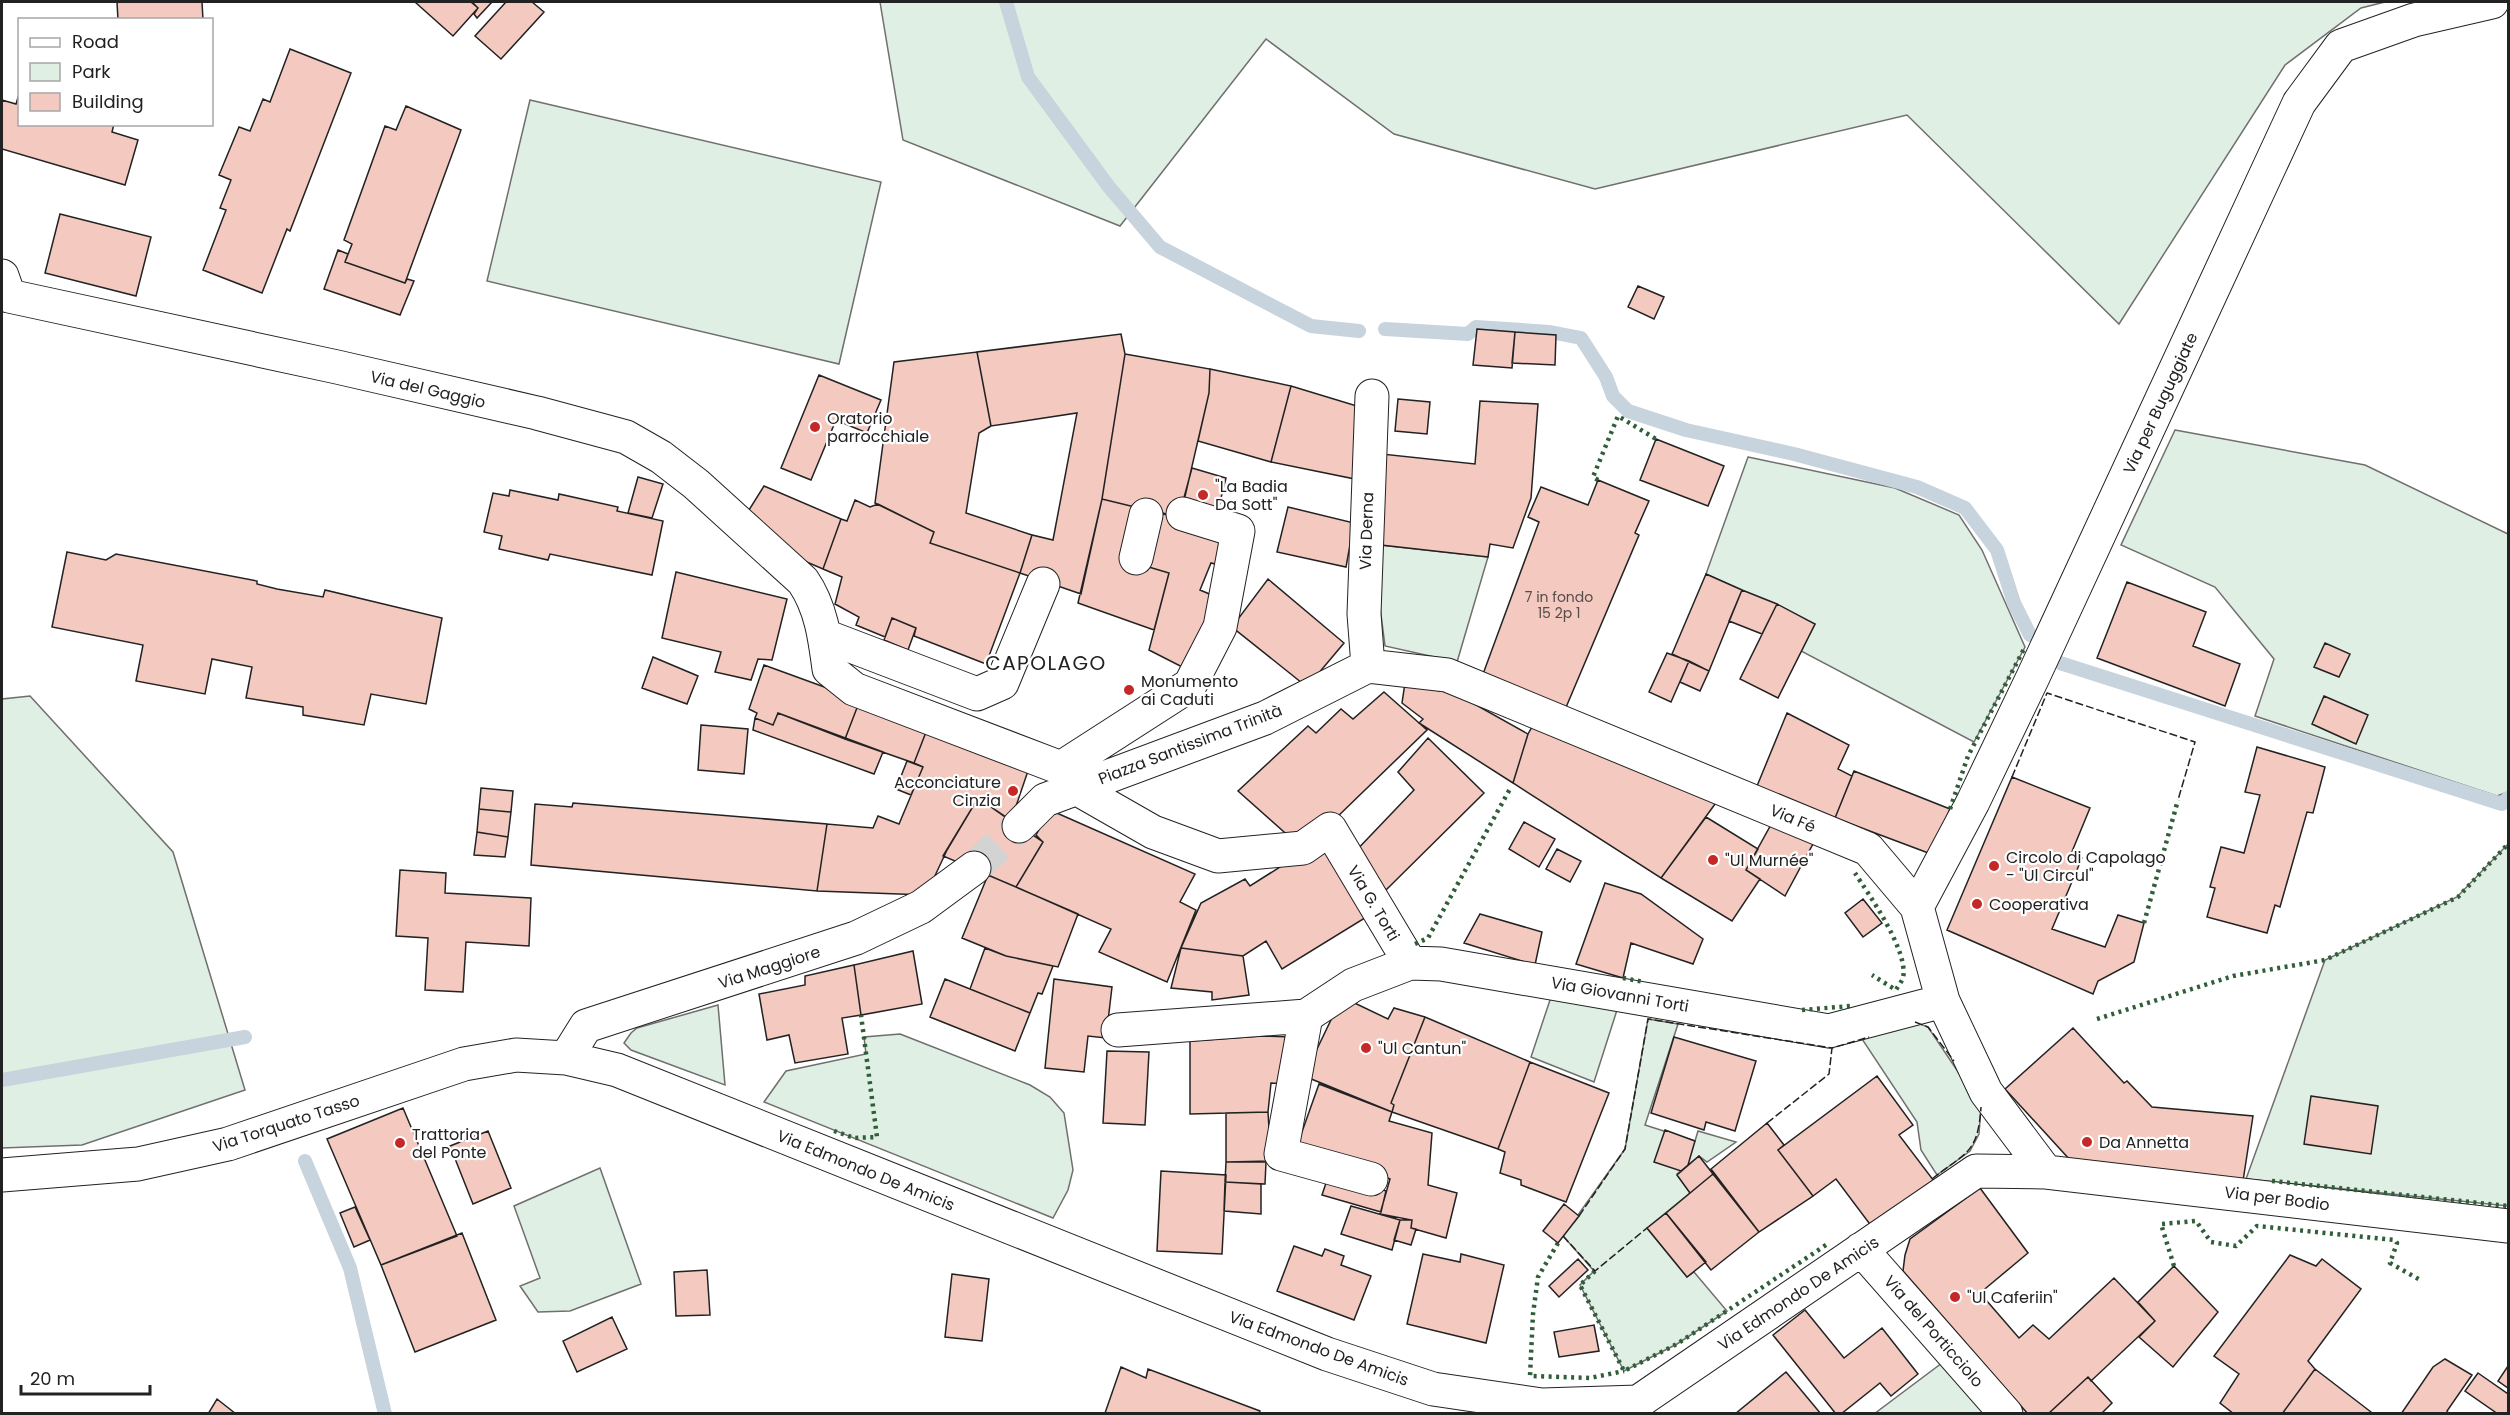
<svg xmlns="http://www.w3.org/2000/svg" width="2510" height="1415" font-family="Poppins,sans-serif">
	<rect width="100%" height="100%" fill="#fff"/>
	<path fill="#e0efe3" stroke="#6f6f6f" stroke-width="1.5" d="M 880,2 L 2385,2 L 2361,8 L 2285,65 L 2119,324 L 1907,115 L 1595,189 L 1394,134 L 1266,39 L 1120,226 L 903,140 Z
		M 530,100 L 881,182 L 839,364 L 487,281 Z
		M 2175,430 L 2365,465 L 2508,534 L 2508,792 L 2497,796 L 2255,716 L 2274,659 L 2215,587 L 2121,545 Z
		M 1748,457 L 1895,488 L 1959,515 L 1982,550 L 2025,647 L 1974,742 L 1801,651 L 1815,624 L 1706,574 Z
		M 1372,544 L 1488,557 L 1457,662 L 1385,646 Z
		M 30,696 L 173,852 L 245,1090 L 82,1145 L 2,1148 L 2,699 Z
		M 2508,844 L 2508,1206 L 2246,1179 L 2325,960 L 2457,897 Z
		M 1551,997 L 1617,1010 L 1594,1082 L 1531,1057 Z
		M 718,1005 L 725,1085 L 631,1050 L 624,1043 L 631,1033 L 637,1028 Z
		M 1648,1019 L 1678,1024 L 1645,1125 L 1695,1141 L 1698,1131 L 1736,1142 L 1707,1162 L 1699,1156 L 1677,1174 L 1690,1193 L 1647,1228 L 1687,1277 L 1694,1272 L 1727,1311 L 1677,1344 L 1624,1371 L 1580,1285 L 1594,1271 L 1563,1236 L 1625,1149 Z
		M 1915,1022 L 1928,1027 L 1981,1106 L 1979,1134 L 1970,1151 L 1937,1175 L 1921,1150 L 1917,1122 L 1862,1039 Z
		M 900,1034 L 1030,1085 L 1050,1097 L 1064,1113 L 1073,1170 L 1068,1190 L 1053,1218 L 764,1102 L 786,1071 L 866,1054 L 864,1037 Z
		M 600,1168 L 641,1284 L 570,1311 L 538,1312 L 520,1286 L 540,1278 L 514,1206 Z
		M 1942,1363 L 1985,1414 L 1874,1414 Z"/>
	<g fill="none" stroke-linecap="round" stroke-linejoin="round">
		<path stroke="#c7d3dd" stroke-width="14" d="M 1006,2 L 1028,77 L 1109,187 L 1160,247 L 1311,326 L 1359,331
			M 1385,329 L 1468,334 L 1476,327 L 1550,332 L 1581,338 L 1606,377 L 1613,396 L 1628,411 L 1686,430 L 1794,454 L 1917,487 L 1965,508 L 1997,550 L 2014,603 L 2030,635
			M 2060,663 L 2502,804 L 2508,798
			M 2,1080 L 245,1037
			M 305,1161 L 350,1268 L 385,1414"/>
	</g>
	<path fill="#f3c9c0" stroke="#222" stroke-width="1.5" d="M 117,2 L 202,2 L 203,20 L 118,20 Z
		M 415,2 L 472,2 L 478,8 L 453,36 Z
		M 471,2 L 492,2 L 477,18 L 474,14 L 478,8 Z
		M 506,2 L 532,2 L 544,12 L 501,59 L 475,36 Z
		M 290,49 L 351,73 L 290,231 L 287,229 L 262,293 L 203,270 L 226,210 L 220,208 L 231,180 L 219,175 L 239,127 L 250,131 L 263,99 L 270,102 Z
		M 20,91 L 20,124 L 114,124 L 112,132 L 138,140 L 125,185 L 2,149 L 2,100 L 16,104 Z
		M 406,106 L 461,130 L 405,283 L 345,262 L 352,244 L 344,240 L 385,126 L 396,130 Z
		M 60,214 L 151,237 L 136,296 L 45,273 Z
		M 338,250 L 348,254 L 345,262 L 405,283 L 407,279 L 414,281 L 400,315 L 324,289 Z
		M 1638,286 L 1664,297 L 1654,319 L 1628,307 Z
		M 1477,329 L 1515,332 L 1512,368 L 1473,365 Z
		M 1515,332 L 1556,335 L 1555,365 L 1512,363 Z
		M 1121,334 L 1125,354 L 1102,499 L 1081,594 L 1020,573 L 1032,535 L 1053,540 L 1077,413 L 991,426 L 977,352 Z
		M 977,352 L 991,426 L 979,433 L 966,513 L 1032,535 L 1020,573 L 930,543 L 934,532 L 875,503 L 894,362 Z
		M 1125,354 L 1210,369 L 1209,393 L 1180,518 L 1102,499 Z
		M 1210,369 L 1291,386 L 1271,462 L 1198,441 L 1209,393 Z
		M 819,375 L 881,400 L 867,433 L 836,420 L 811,480 L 781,468 Z
		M 1291,386 L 1370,410 L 1355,479 L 1271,462 Z
		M 1398,399 L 1430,402 L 1427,434 L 1395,431 Z
		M 1480,401 L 1538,404 L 1531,498 L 1513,548 L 1490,544 L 1488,557 L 1372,544 L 1382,454 L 1475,464 Z
		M 1656,439 L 1724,466 L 1708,506 L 1640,480 Z
		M 1192,468 L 1226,478 L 1217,514 L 1182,505 Z
		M 638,477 L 663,484 L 652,518 L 628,513 Z
		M 1598,480 L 1649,501 L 1635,533 L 1639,535 L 1564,712 L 1483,674 L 1539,522 L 1528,517 L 1541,487 L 1588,505 Z
		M 764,486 L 841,519 L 823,569 L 774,548 L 744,518 Z
		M 510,490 L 558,500 L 559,494 L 618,507 L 617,511 L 663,521 L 652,575 L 550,554 L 548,560 L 499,549 L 502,536 L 484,532 L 493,493 L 509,496 Z
		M 1102,499 L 1139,508 L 1142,565 L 1169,573 L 1154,630 L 1078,603 Z
		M 855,500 L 870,507 L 878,504 L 934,532 L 930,543 L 1020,573 L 986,664 L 914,636 L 916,628 L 892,618 L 885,637 L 856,625 L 859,617 L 835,604 L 842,577 L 823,569 L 841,519 L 847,521 Z
		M 1288,507 L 1354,523 L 1346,567 L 1277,552 Z
		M 1156,511 L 1227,532 L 1219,565 L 1211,563 L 1200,590 L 1219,598 L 1188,670 L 1149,650 L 1169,573 L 1142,565 Z
		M 67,552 L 106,560 L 116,554 L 257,581 L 257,584 L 277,589 L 323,597 L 325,590 L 442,618 L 426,704 L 371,694 L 364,725 L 303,715 L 303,707 L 246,698 L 252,667 L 212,659 L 205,694 L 136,681 L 143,645 L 52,627 Z
		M 676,572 L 787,599 L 772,660 L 758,659 L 751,680 L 715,672 L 721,652 L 662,638 Z
		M 1706,574 L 1742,590 L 1709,671 L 1672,654 Z
		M 1268,579 L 1344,643 L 1307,687 L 1232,627 Z
		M 2127,582 L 2206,612 L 2193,646 L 2240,664 L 2225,706 L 2097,658 Z
		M 1742,590 L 1777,604 L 1762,634 L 1729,621 Z
		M 1777,604 L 1815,624 L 1778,698 L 1740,679 Z
		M 892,618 L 916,628 L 908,650 L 884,640 Z
		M 2325,643 L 2350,654 L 2339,677 L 2314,667 Z
		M 1667,653 L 1689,661 L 1671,702 L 1649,692 Z
		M 653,657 L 698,676 L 687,704 L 642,688 Z
		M 1689,661 L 1709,671 L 1700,691 L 1680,682 Z
		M 764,665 L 860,700 L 845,739 L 778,713 L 773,725 L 755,718 L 757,713 L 749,709 Z
		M 1405,683 L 1440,691 L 1444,687 L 1528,734 L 1513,783 L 1419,723 L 1423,719 L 1402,703 Z
		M 1384,692 L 1427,730 L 1334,820 L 1301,847 L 1238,791 L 1308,726 L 1316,733 L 1341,709 L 1353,719 Z
		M 2324,696 L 2368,715 L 2356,744 L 2312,724 Z
		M 860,700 L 928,727 L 914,763 L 845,739 Z
		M 778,713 L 883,752 L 874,774 L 753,730 L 755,718 L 773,725 Z
		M 1787,713 L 1849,745 L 1838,769 L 1852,776 L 1835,818 L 1757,786 Z
		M 1536,720 L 1718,800 L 1661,878 L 1513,783 L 1528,734 Z
		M 701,725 L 748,729 L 744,774 L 698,770 Z
		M 928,727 L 1030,765 L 1011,821 L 978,798 L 947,850 L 926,895 L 817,891 L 827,824 L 873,828 L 878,816 L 899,824 L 923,767 L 914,763 Z
		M 1428,738 L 1484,793 L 1386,890 L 1351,856 L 1414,790 L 1398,772 Z
		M 2257,747 L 2325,767 L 2313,813 L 2307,812 L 2280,907 L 2275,905 L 2267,933 L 2207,917 L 2215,888 L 2210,887 L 2221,847 L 2244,853 L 2260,795 L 2245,792 Z
		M 907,761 L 923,767 L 911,795 L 896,789 Z
		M 1854,771 L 1950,809 L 1931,854 L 1835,818 Z
		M 2012,777 L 2090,808 L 2071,854 L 2082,858 L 2052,929 L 2105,947 L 2118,915 L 2144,923 L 2134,962 L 2098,981 L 2093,994 L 1947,930 Z
		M 481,788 L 513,791 L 511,812 L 479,809 Z
		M 978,798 L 1043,842 L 1016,887 L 943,856 Z
		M 573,803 L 827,824 L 817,891 L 531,865 L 535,804 L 572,807 Z
		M 479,809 L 511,812 L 508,837 L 477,832 Z
		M 1050,810 L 1195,874 L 1180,902 L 1196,910 L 1167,982 L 1099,952 L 1111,929 L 1016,887 L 1043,842 L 1036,835 Z
		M 1706,817 L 1758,849 L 1746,870 L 1760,879 L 1732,921 L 1661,878 Z
		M 1773,821 L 1814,842 L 1785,896 L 1746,870 Z
		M 1524,822 L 1555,839 L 1539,867 L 1509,849 Z
		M 477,832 L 508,837 L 505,857 L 474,855 Z
		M 1327,837 L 1373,913 L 1282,969 L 1266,941 L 1243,956 L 1181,948 L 1201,903 L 1245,879 L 1250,886 Z
		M 1557,849 L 1581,861 L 1570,882 L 1546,869 Z
		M 400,870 L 446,873 L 445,893 L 531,898 L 529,946 L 466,942 L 463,992 L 425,990 L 428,938 L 396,936 Z
		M 988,875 L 1078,914 L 1058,967 L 1006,956 L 962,938 Z
		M 1605,883 L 1641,894 L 1703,939 L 1693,964 L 1631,943 L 1623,978 L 1576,964 Z
		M 1863,899 L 1882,923 L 1863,937 L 1845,913 Z
		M 1480,914 L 1542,932 L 1535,965 L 1464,943 Z
		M 985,948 L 1006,956 L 1053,966 L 1042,994 L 1038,993 L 1030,1013 L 970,989 Z
		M 1181,948 L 1243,956 L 1249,995 L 1212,1000 L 1212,992 L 1171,988 Z
		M 913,951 L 922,1004 L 861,1015 L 854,965 Z
		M 854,965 L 861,1015 L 842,1018 L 848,1054 L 795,1063 L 789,1035 L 767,1040 L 759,994 L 805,985 L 805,976 Z
		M 945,979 L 1030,1013 L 1015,1051 L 930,1017 Z
		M 1054,979 L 1112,987 L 1106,1038 L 1088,1036 L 1084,1072 L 1045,1068 Z
		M 1342,997 L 1388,1019 L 1394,1008 L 1425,1017 L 1391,1103 L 1394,1105 L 1392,1112 L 1304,1076 Z
		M 1425,1017 L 1530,1062 L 1498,1149 L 1392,1112 L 1394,1105 L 1391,1103 Z
		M 2073,1028 L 2124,1083 L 2127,1081 L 2152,1107 L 2253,1116 L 2243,1181 L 2071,1161 L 2005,1089 Z
		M 1261,1036 L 1293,1037 L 1287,1084 L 1271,1083 L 1268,1112 L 1190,1114 L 1190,1041 Z
		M 1674,1037 L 1756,1061 L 1735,1131 L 1706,1122 L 1704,1130 L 1651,1113 Z
		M 1107,1051 L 1149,1052 L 1145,1125 L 1103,1123 Z
		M 1530,1062 L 1609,1093 L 1566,1202 L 1521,1185 L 1521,1180 L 1500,1173 L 1505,1152 L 1498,1149 Z
		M 1877,1076 L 1913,1125 L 1899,1135 L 1934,1181 L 1872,1227 L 1836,1179 L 1813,1196 L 1778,1150 Z
		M 1319,1084 L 1392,1112 L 1389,1121 L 1432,1133 L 1428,1185 L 1457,1193 L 1446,1238 L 1411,1228 L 1412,1220 L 1380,1214 L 1390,1179 L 1298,1143 Z
		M 2311,1096 L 2378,1106 L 2371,1154 L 2304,1144 Z
		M 403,1108 L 457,1236 L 381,1265 L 327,1139 Z
		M 1268,1112 L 1271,1161 L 1226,1162 L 1226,1113 Z
		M 1767,1123 L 1784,1145 L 1778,1150 L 1813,1196 L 1759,1232 L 1711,1169 Z
		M 1665,1130 L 1695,1141 L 1688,1165 L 1681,1171 L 1654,1162 Z
		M 488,1131 L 511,1188 L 473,1204 L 450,1146 Z
		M 1699,1156 L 1713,1174 L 1690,1193 L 1677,1175 Z
		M 1226,1162 L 1266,1162 L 1265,1184 L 1225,1182 Z
		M 1161,1171 L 1226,1175 L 1222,1254 L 1157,1251 Z
		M 1330,1171 L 1386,1191 L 1381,1212 L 1322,1195 Z
		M 1713,1174 L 1759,1232 L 1711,1270 L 1666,1213 Z
		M 1225,1182 L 1261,1184 L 1261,1214 L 1224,1211 Z
		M 1980,1188 L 2028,1253 L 1980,1293 L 2019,1338 L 2033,1325 L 2049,1339 L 2114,1278 L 2155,1321 L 2091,1381 L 2088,1377 L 2048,1414 L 2028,1414 L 1903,1271 L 1905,1255 L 1910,1239 Z
		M 1564,1204 L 1579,1216 L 1558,1243 L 1543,1231 Z
		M 1351,1206 L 1400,1220 L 1392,1250 L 1341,1234 Z
		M 355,1207 L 370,1240 L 354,1247 L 340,1213 Z
		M 1666,1213 L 1706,1262 L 1687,1277 L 1647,1228 Z
		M 1400,1220 L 1412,1220 L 1411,1228 L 1416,1229 L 1411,1245 L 1394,1240 Z
		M 462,1233 L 496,1320 L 415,1352 L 381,1265 Z
		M 1294,1246 L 1322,1256 L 1325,1249 L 1344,1256 L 1341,1265 L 1371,1276 L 1354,1320 L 1277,1291 Z
		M 1423,1254 L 1460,1262 L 1461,1254 L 1504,1265 L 1486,1343 L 1407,1324 Z
		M 2290,1255 L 2316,1266 L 2322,1259 L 2361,1289 L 2308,1361 L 2315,1369 L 2282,1414 L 2234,1414 L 2220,1403 L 2239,1374 L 2214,1356 Z
		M 1578,1259 L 1588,1270 L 1559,1297 L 1549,1286 Z
		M 2174,1266 L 2218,1312 L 2173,1367 L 2139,1337 L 2155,1321 L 2138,1302 Z
		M 707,1270 L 710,1315 L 676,1316 L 674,1272 Z
		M 952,1274 L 989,1279 L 982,1341 L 945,1337 Z
		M 1805,1310 L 1844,1358 L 1882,1328 L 1918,1374 L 1891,1396 L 1880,1383 L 1841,1414 L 1836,1414 L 1773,1335 Z
		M 612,1317 L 627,1349 L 577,1372 L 563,1341 Z
		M 1594,1325 L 1599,1351 L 1559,1357 L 1554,1332 Z
		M 2445,1359 L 2472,1375 L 2447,1411 L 2449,1414 L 2401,1414 L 2433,1367 Z
		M 2508,1366 L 2508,1388 L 2498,1381 Z
		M 1121,1367 L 1146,1378 L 1148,1369 L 1260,1411 L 1259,1414 L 1107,1414 L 1105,1413 Z
		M 2315,1369 L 2371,1412 L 2369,1414 L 2282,1414 Z
		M 1786,1372 L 1821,1414 L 1735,1414 Z
		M 2478,1373 L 2508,1394 L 2508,1414 L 2498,1414 L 2465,1391 Z
		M 2088,1377 L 2112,1403 L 2101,1414 L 2048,1414 Z
		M 217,1399 L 236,1414 L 208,1414 Z"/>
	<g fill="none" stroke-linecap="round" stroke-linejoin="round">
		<path stroke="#d3d3d3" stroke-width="33" stroke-dasharray="33 16" stroke-linecap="butt" d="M 974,868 L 1019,826"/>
		<g stroke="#222" stroke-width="35">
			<path id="minor" d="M 2,276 L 9,296 L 337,367 L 537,413 L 626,437 L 661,457 L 696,484 L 803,581 C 821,607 825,638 829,669 L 854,689 L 1061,768 L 1076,788 L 1153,832 L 1218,856 L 1303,848 L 1330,829 L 1410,963
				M 1136,558 L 1146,515
				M 825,636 L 977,694 L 1002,683 L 1043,584
				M 1368,666 L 1447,675 L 1868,849 L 1917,907 L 1943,1001 L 1986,1092 L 2046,1172
				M 1368,666 L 1364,614 L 1372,396
				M 1061,768 L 1190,685 L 1220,627 L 1238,531 L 1183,514
				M 1019,826 L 1045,800 L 1265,718 L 1368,666
				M 1917,907 L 1973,802 L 2033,677 L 2299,103 L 2341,46 L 2414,20 L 2492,2
				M 1306,1016 L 1281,1154 L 1371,1179
				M 1118,1030 L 1306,1016 L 1353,985 L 1410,963 L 1441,964 L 1829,1031 L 1943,1001
				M 566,1058 L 586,1026 L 856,938 L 921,907 L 974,868
				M 2,1175 L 138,1164 L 228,1144 L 464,1064 L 516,1055 L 566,1058 L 617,1070 L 1327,1354 L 1433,1389 L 1542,1405 L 1638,1402 L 1976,1171 L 2046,1172 L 2508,1226
				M 1861,1249 L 2006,1414"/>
		</g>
		<use href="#minor" stroke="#fff" stroke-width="33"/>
		<path stroke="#2f5e38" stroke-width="4.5" stroke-dasharray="3 4.5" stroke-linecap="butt" d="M 1598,480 L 1593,477 L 1618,416 L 1656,439
			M 1950,809 L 1968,756 L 2025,647
			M 1855,873 C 1869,895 1909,951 1903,978 C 1902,981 1898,986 1896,990 L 1872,975
			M 2144,923 L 2178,800
			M 1415,944 L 1428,938 L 1511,787
			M 1623,978 L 1644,982
			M 1802,1010 L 1850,1006
			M 2097,1019 L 2233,976 L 2325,960 L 2458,897 L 2508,844
			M 834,1131 L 854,1138 L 877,1137 L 861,1015
			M 2272,1181 L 2508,1206
			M 1558,1243 L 1538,1277 L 1533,1314 L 1530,1376 L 1590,1378 L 1624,1371
			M 2174,1266 L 2161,1224 L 2196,1221 L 2211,1242 L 2236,1246 L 2257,1226 L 2395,1240 L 2397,1243 L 2390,1263 L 2422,1281
			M 1595,1271 L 1580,1285 L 1624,1371 L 1677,1344 L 1829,1243"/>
		<path stroke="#222" stroke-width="1.5" stroke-dasharray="8 3" stroke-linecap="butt" d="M 2012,777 L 2047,693 L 2195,742 L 2178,800
			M 1915,1022 L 1928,1027 L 1954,1061
			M 1767,1123 L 1829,1074 L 1832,1048 L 1869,1037
			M 1932,1179 C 1966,1152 1978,1154 1981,1107
			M 1579,1216 L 1625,1149 L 1648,1019 L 1832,1048
			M 1563,1236 L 1595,1271 L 1647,1228"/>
	</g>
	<g fill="#c62828" stroke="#fff" stroke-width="2">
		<circle cx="815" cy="427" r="6"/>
		<circle cx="1203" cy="495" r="6"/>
		<circle cx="1129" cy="690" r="6"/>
		<circle cx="1013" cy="791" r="6"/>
		<circle cx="1713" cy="860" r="6"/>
		<circle cx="1994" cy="866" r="6"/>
		<circle cx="1977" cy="904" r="6"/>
		<circle cx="1366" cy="1048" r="6"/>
		<circle cx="2087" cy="1142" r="6"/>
		<circle cx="400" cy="1143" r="6"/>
		<circle cx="1955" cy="1297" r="6"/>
	</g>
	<g text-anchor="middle" stroke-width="4.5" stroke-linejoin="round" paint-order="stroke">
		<g font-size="14" fill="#564c4a">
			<text x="1559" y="602">7 in fondo<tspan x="1559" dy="16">15 2p 1</tspan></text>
		</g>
		<g font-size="16" fill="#222" stroke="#fff">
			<text transform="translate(428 389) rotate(13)" y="6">Via del Gaggio</text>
			<text transform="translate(2160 403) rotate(-65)" y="6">Via per Buguggiate</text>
			<text transform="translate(1366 531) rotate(-88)" y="6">Via Derna</text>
			<text transform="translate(1190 744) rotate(-21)" y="6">Piazza Santissima Trinità</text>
			<text transform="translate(1793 818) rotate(23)" y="6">Via Fé</text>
			<text transform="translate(1374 903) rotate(59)" y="6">Via G. Torti</text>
			<text transform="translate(769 967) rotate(-18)" y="6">Via Maggiore</text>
			<text transform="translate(1620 994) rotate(10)" y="6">Via Giovanni Torti</text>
			<text transform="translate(286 1123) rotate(-18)" y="6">Via Torquato Tasso</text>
			<text transform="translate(866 1170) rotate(22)" y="6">Via Edmondo De Amicis</text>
			<text transform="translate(2277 1198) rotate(7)" y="6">Via per Bodio</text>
			<text transform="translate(1798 1293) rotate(-34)" y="6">Via Edmondo De Amicis</text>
			<text transform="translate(1934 1331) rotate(49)" y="6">Via del Porticciolo</text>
			<text transform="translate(1319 1348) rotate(20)" y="6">Via Edmondo De Amicis</text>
		</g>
		<g font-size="16" fill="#222" stroke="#fff" text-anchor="start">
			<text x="827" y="424">Oratorio<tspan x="827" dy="18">parrocchiale</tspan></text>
			<text x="1215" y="492">"La Badia<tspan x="1215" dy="18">Da Sott"</tspan></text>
			<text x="1141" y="687">Monumento<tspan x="1141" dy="18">ai Caduti</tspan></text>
			<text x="1001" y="788" text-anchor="end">Acconciature<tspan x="1001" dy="18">Cinzia</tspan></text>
			<text x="2006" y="863">Circolo di Capolago<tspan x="2006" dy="18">- "Ul Circul"</tspan></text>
			<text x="1725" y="866">"Ul Murnée"</text>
			<text x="1989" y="910">Cooperativa</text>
			<text x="1378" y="1054">"Ul Cantun"</text>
			<text x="412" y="1140">Trattoria<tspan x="412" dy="18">del Ponte</tspan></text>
			<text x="2099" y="1148">Da Annetta</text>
			<text x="1967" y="1303">"Ul Caferiin"</text>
		</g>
		<g font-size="20" letter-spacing="1.5" fill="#222" stroke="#fff">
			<text x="1046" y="670">CAPOLAGO</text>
		</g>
	</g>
	<rect width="2510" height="1415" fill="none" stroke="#222222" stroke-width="6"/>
	<rect x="18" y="18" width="195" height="108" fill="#ffffff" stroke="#a7a7a7" stroke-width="1.5"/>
	<rect x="30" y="38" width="30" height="9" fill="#ffffff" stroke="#a7a7a7" stroke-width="1.5"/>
	<text x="72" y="48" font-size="18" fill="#222222">Road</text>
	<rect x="30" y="63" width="30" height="18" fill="#e0efe3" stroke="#a7a7a7" stroke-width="1.5"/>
	<text x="72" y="78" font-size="18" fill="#222222">Park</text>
	<rect x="30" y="93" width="30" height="18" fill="#f3c9c0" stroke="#a7a7a7" stroke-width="1.5"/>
	<text x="72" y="108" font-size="18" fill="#222222">Building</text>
	<path d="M21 1385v9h129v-9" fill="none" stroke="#222222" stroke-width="3"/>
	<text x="30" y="1385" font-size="18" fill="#222222" stroke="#ffffff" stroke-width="4.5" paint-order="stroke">20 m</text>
</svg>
